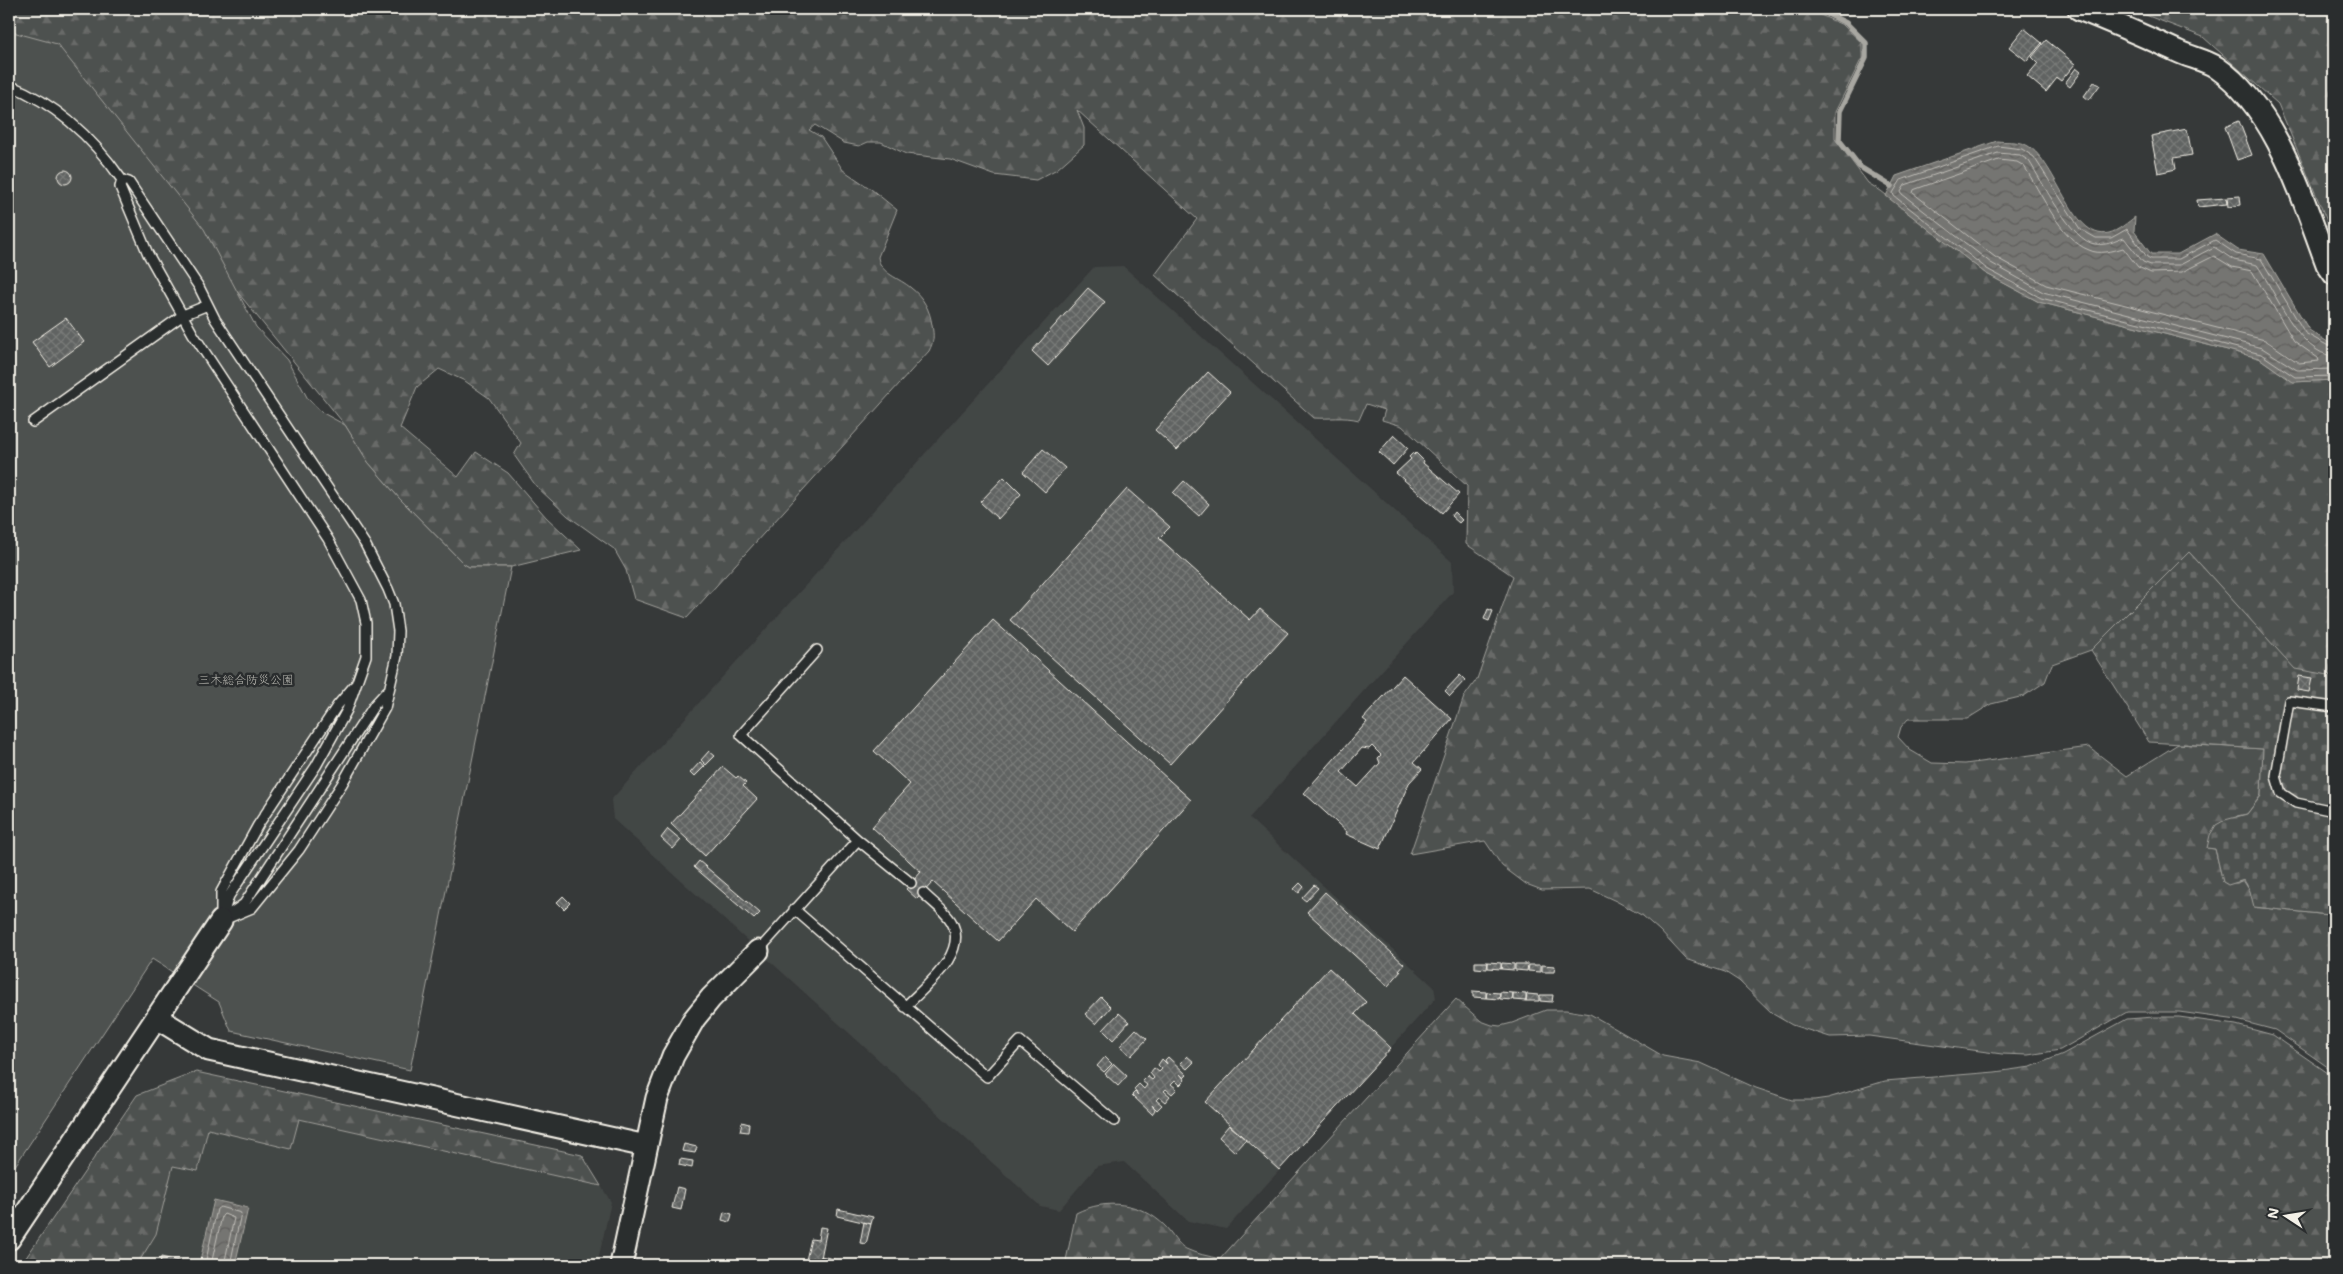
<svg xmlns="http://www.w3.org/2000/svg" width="2343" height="1274" font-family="Mali,'Klee One',sans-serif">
	<defs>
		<pattern id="forest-firs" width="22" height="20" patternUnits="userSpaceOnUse" patternTransform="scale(1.25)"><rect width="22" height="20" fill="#4e514f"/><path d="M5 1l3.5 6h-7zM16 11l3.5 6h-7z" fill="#686a68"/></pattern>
		<pattern id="cemetery-stones" width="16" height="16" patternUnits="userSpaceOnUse" patternTransform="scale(1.25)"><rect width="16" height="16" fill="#4e514f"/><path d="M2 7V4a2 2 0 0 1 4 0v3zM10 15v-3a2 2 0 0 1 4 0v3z" fill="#686a68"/></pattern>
		<pattern id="water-waves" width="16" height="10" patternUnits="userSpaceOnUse" patternTransform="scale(1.25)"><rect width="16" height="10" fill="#757572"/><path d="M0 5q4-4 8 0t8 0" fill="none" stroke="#5f5e5c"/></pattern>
		<pattern id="building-cross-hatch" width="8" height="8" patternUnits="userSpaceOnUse" patternTransform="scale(1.25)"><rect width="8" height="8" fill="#616362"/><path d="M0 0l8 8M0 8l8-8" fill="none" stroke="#787a78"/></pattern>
	</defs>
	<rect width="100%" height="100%" fill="#363939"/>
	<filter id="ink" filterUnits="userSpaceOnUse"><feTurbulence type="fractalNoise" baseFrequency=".02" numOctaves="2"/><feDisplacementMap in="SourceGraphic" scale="10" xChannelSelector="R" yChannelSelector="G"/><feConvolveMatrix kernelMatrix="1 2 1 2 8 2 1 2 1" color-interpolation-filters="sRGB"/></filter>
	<g filter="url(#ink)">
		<path fill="#434645" d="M 1123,266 L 1452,562 L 1453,592 L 1249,818 L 1434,987 L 1436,998 L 1226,1229 L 1188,1221 L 1124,1162 L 1097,1166 L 1059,1210 L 1040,1206 L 613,819 L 611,800 L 1094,267 Z
			M 298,1119 L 601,1186 L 611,1202 L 597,1265 L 137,1265 L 156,1234 L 173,1166 L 198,1171 L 208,1129 L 290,1148 Z"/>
		<path fill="url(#forest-firs)" stroke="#a1a19c" d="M 9,9 L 1812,9 L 1816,13 L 1843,25 L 1862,43 L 1862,58 L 1835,112 L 1835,139 L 1868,183 L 1881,191 L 1985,273 L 2039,302 L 2259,358 L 2293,382 L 2334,380 L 2334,676 L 2295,670 L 2189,552 L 2091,650 L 2052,664 L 2045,682 L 2024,696 L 1991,704 L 1967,719 L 1908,719 L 1901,727 L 1898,737 L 1910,750 L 1932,763 L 1965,764 L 2089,747 L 2127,776 L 2178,744 L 2263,749 L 2261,795 L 2247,814 L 2237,816 L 2207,848 L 2215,849 L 2223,882 L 2237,883 L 2243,880 L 2250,891 L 2255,907 L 2329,915 L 2334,919 L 2334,1265 L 1065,1265 L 1076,1213 C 1106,1198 1141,1202 1165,1226 C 1172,1233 1178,1245 1186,1249 C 1196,1254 1209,1256 1220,1259 L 1456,999 L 1481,1021 L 1492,1025 L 1500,1026 L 1512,1023 L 1546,1010 L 1566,1010 L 1590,1014 L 1663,1056 L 1701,1063 L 1756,1088 L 1792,1100 L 1814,1100 L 1828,1098 L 1885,1081 L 1995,1072 L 2031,1067 L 2063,1054 L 2127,1019 L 2154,1017 L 2179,1017 L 2236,1025 L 2273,1035 L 2328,1073 L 2332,1070 L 2275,1030 L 2237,1020 L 2179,1012 L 2127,1012 L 2060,1050 L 2028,1055 L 2002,1054 L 1869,1036 L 1830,1037 L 1792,1025 L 1773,1014 L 1739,981 L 1725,972 L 1686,959 L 1660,931 L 1643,916 L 1616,901 L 1590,889 L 1542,890 L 1526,884 L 1502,866 L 1485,841 L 1410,854 L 1464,697 L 1477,679 L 1513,576 L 1466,544 L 1467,486 L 1402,426 L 1382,420 L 1385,410 L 1366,404 L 1359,420 C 1343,416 1330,419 1314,418 L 1155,275 L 1197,219 L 1077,110 L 1084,128 L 1084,145 L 1057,169 L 1036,180 L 994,175 L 950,159 L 906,154 L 881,142 L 868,142 L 859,146 L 844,143 L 815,125 L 809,130 L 821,137 L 843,170 L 871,189 L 897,210 L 878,257 C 880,274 900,278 911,288 C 923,297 930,310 932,325 C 934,336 934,341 929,351 L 687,618 L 634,599 L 626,570 L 614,549 L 568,516 L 536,486 L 514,455 L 521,443 L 489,398 L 465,381 L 439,369 L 417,387 L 400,428 L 458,477 L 476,452 L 508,473 L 546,517 L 581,550 L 511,567 L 469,567 L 464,564 L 399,498 L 368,462 L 345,425 L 235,289 L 204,230 L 9,38 Z
			M 2130,9 L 2334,9 L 2334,238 L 2278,104 L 2203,37 Z
			M 196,1072 L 582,1155 L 601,1186 L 299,1119 L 291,1149 L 208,1129 L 198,1171 L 173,1166 L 156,1234 L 137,1265 L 21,1265 L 137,1095 Z"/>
		<path fill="url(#cemetery-stones)" stroke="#a1a19c" d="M 2189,552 L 2295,669 L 2334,676 L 2334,919 L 2329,915 L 2254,907 L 2250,891 L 2244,880 L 2228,885 L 2223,882 L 2215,849 L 2207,848 L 2210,835 L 2216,825 L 2225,820 L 2247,814 L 2261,796 L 2263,749 L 2149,742 L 2091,650 Z"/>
		<path fill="#4e514f" stroke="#a1a19c" d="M 9,31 L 57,44 L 204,229 L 256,327 L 287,360 L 308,399 L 323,413 L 345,425 L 368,462 L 399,498 L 464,564 L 469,567 L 511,567 L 410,1070 L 231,1031 L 219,1002 L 152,959 L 9,1175 Z"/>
		<path fill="url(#water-waves)" stroke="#a8a7a1" d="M 1997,141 C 2005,142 2016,141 2024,144 C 2056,156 2071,242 2109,233 C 2118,231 2128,222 2135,217 L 2134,231 L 2151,254 L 2178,254 L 2215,234 L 2238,250 L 2264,254 L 2309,330 L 2334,346 L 2334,380 L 2293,382 L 2259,358 L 2039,302 L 1985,273 L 1886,196 L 1896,176 Z
			M 214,1200 L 248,1208 L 235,1265 L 199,1265 Z"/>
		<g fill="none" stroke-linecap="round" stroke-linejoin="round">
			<path stroke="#c1bfb9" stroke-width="1" d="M 1999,160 L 2017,162 L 2024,166 C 2040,191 2061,240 2089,250 C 2099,255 2113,251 2123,248 L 2138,267 L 2151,273 L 2182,272 L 2214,256 L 2232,267 L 2252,271 L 2294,341 L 2318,358 L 2319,361 L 2299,363 L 2265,340 L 2046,285 L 1995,257 L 1913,193 L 1914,190 Z
				M 2334,349 L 2305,333 L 2261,259 L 2236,254 L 2215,240 L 2179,259 L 2151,259 L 2147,257 L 2127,229 L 2111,238 L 2096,238 L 2080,229 L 2034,157 L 2022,149 L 1998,146 L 1901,180 L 1893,193 L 1894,196 L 1987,269 L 2041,298 L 2261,354 L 2295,377 L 2334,376
				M 2334,356 C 2298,354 2275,290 2257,265 L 2234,260 L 2214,247 L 2180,265 L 2151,265 L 2143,262 L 2124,238 C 2114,241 2107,246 2095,244 C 2072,242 2042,181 2029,161 L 2020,155 L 1998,153 L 1905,185 L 1901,192 L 1902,194 L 1991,263 L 2043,292 L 2262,348 L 2297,370 L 2334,369
				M 205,1265 L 217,1209 L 220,1207 L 241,1213 L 230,1265
				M 211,1265 L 222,1216 L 224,1214 L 234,1218 L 224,1265"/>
			<path stroke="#a8a7a1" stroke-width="5.5" d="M 1818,9 L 1846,23 L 1866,43 L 1866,58 L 1840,111 L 1839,140 L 1860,167 L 1891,186"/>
		</g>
		<path fill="url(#building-cross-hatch)" stroke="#f4f1e8" fill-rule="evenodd" d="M 2024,28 L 2042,43 L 2027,61 L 2009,47 Z
			M 2046,40 L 2075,64 L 2061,81 L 2057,78 L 2046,92 L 2027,76 L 2038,63 L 2032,57 Z
			M 2076,68 L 2081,72 L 2070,87 L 2065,83 Z
			M 2094,82 L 2100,85 L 2089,100 L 2084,96 Z
			M 2239,121 L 2252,155 L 2237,160 L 2225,127 Z
			M 2187,129 L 2192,155 L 2174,158 L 2176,169 L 2158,173 L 2151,136 Z
			M58 177a7 7 0 1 1 14 0a7 7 0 1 1-14 0Z
			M 2240,196 L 2241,205 L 2228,207 L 2227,197 Z
			M 2226,198 L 2227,204 L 2198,207 L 2197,200 Z
			M 1088,288 L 1105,302 L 1048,366 L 1032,351 Z
			M 66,318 L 84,342 L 50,367 L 32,342 Z
			M 1208,372 L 1230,392 L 1177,450 L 1155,430 Z
			M 1394,435 L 1408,448 L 1393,465 L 1379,452 Z
			M 1043,449 L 1065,468 L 1045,492 L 1023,472 Z
			M 1413,453 L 1414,455 L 1416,453 L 1424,461 L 1423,463 L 1459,494 L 1442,513 L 1396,473 L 1411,459 L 1409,457 Z
			M 1004,477 L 1021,494 L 998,519 L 980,502 Z
			M 1184,481 L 1209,504 L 1199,516 L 1173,493 Z
			M 1127,489 L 1170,527 L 1159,538 L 1250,620 L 1260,609 L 1288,633 L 1170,764 L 1010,620 Z
			M 1454,512 L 1462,520 L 1459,523 L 1451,516 Z
			M 1488,609 L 1493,611 L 1489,621 L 1484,619 Z
			M 993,620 L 1191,800 L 1072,932 L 1036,899 L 998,941 L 933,882 L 917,899 L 906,889 L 921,872 L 872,827 L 910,784 L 874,751 Z
			M 1403,675 L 1452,719 L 1414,762 L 1422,769 L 1409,783 L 1380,849 L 1346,834 L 1347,832 L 1304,793 L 1367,722 L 1363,719 ZM 1372,746 L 1381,755 L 1378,758 L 1380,763 L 1358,787 L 1341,772 L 1362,748 L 1369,749 Z
			M 1460,675 L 1465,680 L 1450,696 L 1445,691 Z
			M 2299,676 L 2312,678 L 2309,692 L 2297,690 Z
			M 709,751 L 715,756 L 706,765 L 701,760 Z
			M 700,762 L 705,766 L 694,777 L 690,773 Z
			M 723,767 L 736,778 L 738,776 L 746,783 L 743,786 L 757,799 L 705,856 L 671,824 Z
			M 668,829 L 681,840 L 673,849 L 661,838 Z
			M 699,861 L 760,913 L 754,919 L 694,867 Z
			M 1300,883 L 1304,887 L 1299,893 L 1294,889 Z
			M 1314,885 L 1318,888 L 1306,901 L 1302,898 Z
			M 1325,892 L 1404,964 L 1399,970 L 1401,971 L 1388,986 L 1307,912 Z
			M 563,896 L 570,903 L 564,909 L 557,902 Z
			M 1475,962 L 1488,962 L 1487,969 L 1475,968 Z
			M 1488,962 L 1501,963 L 1501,969 L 1488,968 Z
			M 1502,963 L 1514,964 L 1514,970 L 1501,969 Z
			M 1515,964 L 1528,964 L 1527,971 L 1515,970 Z
			M 1529,965 L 1541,965 L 1541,972 L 1528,971 Z
			M 1542,965 L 1555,966 L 1554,972 L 1542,972 Z
			M 1329,968 L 1366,1002 L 1355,1014 L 1391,1048 L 1279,1170 L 1205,1102 Z
			M 1473,991 L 1486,992 L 1486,998 L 1473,997 Z
			M 1487,992 L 1500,993 L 1499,999 L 1486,998 Z
			M 1500,992 L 1513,993 L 1512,1000 L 1500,999 Z
			M 1513,993 L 1526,994 L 1526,1001 L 1513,1000 Z
			M 1527,994 L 1539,995 L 1539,1001 L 1526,1001 Z
			M 1540,995 L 1553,995 L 1552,1002 L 1540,1001 Z
			M 1101,997 L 1111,1007 L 1096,1024 L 1085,1014 Z
			M 1119,1013 L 1129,1022 L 1113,1040 L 1103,1030 Z
			M 1136,1029 L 1147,1039 L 1131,1056 L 1120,1046 Z
			M 1187,1056 L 1194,1062 L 1187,1069 L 1180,1063 Z
			M 1105,1057 L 1112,1064 L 1104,1072 L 1097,1066 Z
			M 1168,1057 L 1187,1075 L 1184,1078 L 1180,1074 L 1185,1080 L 1180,1085 L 1175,1080 L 1171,1084 L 1177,1089 L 1172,1094 L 1166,1089 L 1164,1091 L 1170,1096 L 1165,1102 L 1159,1097 L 1156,1100 L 1162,1105 L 1157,1110 L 1152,1105 L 1155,1110 L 1152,1114 L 1132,1095 L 1135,1092 L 1138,1095 L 1134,1089 L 1139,1084 L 1144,1089 L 1147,1085 L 1142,1081 L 1147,1076 L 1152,1080 L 1154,1078 L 1150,1073 L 1154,1068 L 1159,1072 L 1162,1069 L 1158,1065 L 1162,1059 L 1167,1064 L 1165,1060 Z
			M 1114,1064 L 1127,1076 L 1118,1086 L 1105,1074 Z
			M 742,1122 L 749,1124 L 748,1132 L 740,1131 Z
			M 1229,1125 L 1246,1140 L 1235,1152 L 1219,1137 Z
			M 684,1144 L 697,1147 L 695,1153 L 682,1151 Z
			M 680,1159 L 693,1161 L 692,1168 L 679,1165 Z
			M 677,1187 L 685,1189 L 681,1210 L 672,1208 Z
			M 838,1209 L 873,1217 L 871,1224 L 837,1216 Z
			M 724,1212 L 732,1214 L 730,1222 L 722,1220 Z
			M 864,1222 L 871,1224 L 866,1244 L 860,1243 Z
			M 820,1227 L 827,1228 L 820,1263 L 806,1260 L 811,1239 L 818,1240 Z
			M 821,1256 L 834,1259 L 833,1265 L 820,1263 Z
			M 161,1257 L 187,1263 L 187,1265 L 160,1265 Z"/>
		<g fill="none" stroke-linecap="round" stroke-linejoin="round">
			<g stroke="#f4f1e8" stroke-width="12">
				<path id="service" d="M 9,85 C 57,104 93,138 122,180 L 129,182 L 199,287 L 215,319 L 365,544 L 388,589 L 394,604 L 398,631 L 397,656 L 385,708 L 342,784 L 299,850 L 252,908 L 221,921
					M 122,180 L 120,187 L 148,254 L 193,334 L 328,539 L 361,600 L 366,623 L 366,656 L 347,710 L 316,766 L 229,896 L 221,921
					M 33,422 L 183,315 L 208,305
					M 2334,707 L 2289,701 L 2276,776 L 2281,793 L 2296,803 L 2334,811
					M 858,840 L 911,883
					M 794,909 L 987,1077 L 1020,1041 L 1114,1121
					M 221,913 L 221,892 L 258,825 L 337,706 L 354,686
					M 231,913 L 244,904 L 375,704 L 387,691
					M 758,951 L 858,840 L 741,735 L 817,650
					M 905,1007 C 925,986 970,953 951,921 C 944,910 932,902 923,893"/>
			</g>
			<g stroke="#f4f1e8" stroke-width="25">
				<path id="tertiary" d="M 2079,9 C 2112,22 2144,36 2177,51 C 2189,57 2205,60 2216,67 C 2277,109 2302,198 2327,264 L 2334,274
					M 157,1018 L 209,1050 L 646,1146
					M 9,1239 L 221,921
					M 621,1265 L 657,1098 L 673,1056 L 694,1019 L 711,998 L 758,951"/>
			</g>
			<use href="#service" stroke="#2a2d2e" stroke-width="9"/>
			<use href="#tertiary" stroke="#2a2d2e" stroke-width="21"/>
		</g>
	</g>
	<g text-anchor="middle" stroke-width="5" stroke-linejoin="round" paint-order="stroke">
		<g font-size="12" fill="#bab9b2" stroke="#2a2d2e">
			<text x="246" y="684">三木総合防災公園</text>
		</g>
	</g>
	<rect width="2343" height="1274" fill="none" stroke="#2a2d2e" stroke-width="30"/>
	<rect x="15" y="15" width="2313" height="1244" fill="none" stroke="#f4f1e8" stroke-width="2" filter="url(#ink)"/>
	<g transform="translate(2286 1216) rotate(282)" stroke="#2a2d2e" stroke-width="4" paint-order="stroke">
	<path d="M0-4L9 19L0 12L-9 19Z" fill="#f4f1e8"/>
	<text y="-8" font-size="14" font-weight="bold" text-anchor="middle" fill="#f4f1e8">N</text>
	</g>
</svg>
